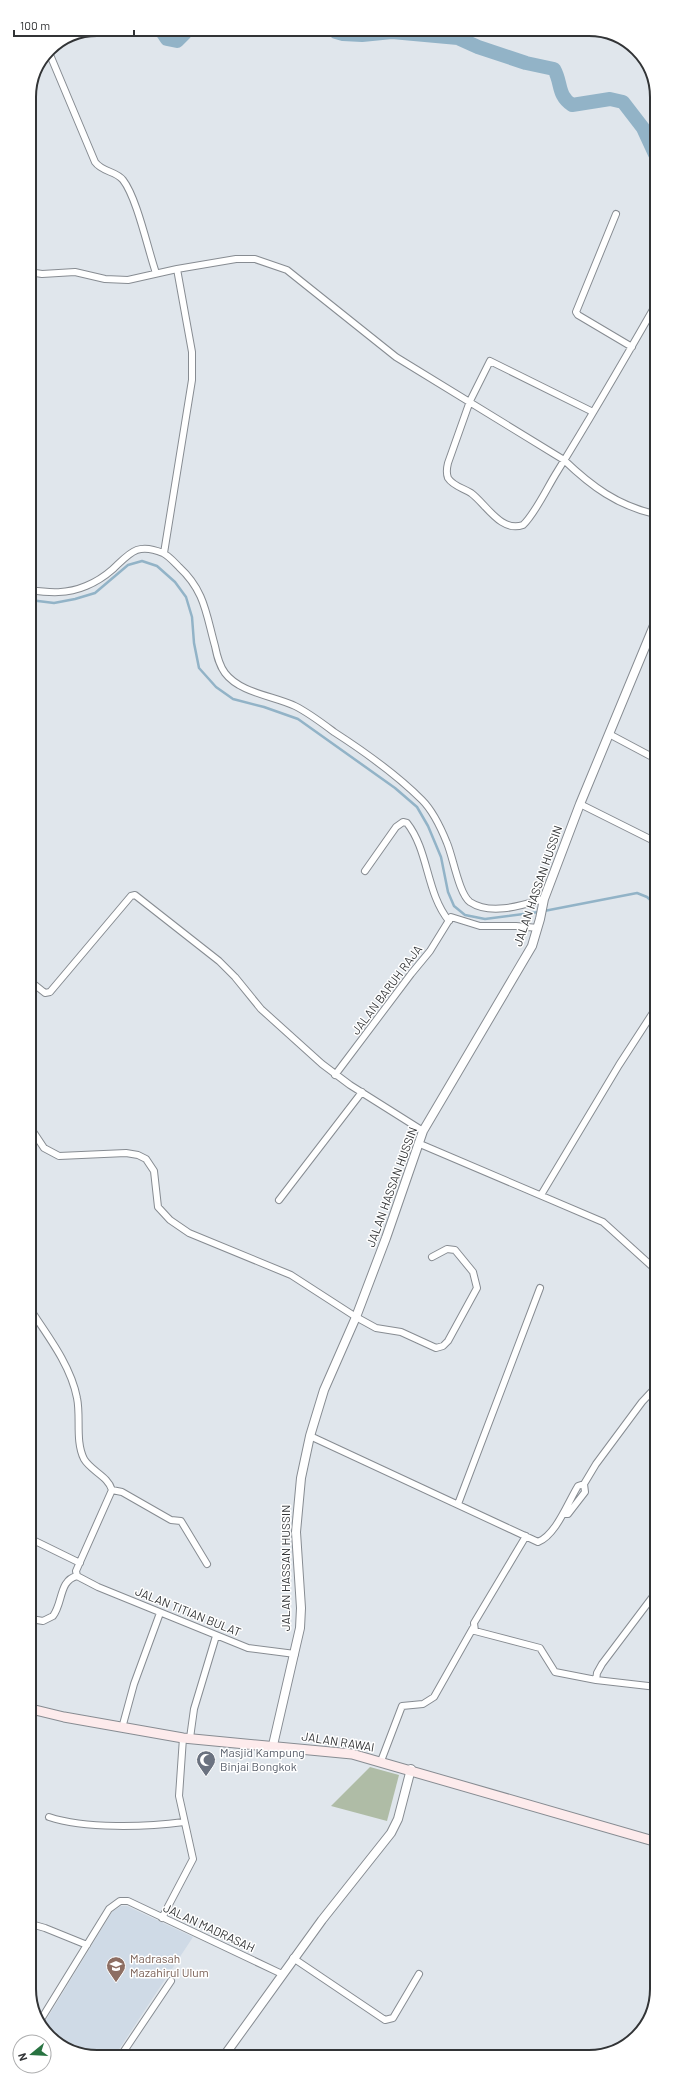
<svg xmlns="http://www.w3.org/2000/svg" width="686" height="2086" font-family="Barlow,sans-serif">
	<rect width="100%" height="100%" fill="#e0e6ec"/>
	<path fill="#cfdae6" d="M 121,1906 L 127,1906 L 193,1937 L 114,2057 L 93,2057 L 52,2040 L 43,2025 L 112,1912 Z"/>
	<path fill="#afbca6" d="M 370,1767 L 399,1775 L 387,1821 L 331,1806 Z"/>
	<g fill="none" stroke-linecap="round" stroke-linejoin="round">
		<path stroke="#92b3c7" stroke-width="2.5" d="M 30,600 L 54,603 L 75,599 L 95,593 L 128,565 L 142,561 L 157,566 L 175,582 L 186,597 L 192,617 L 194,643 L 199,668 L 216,687 L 233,699 L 264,707 L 298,719 L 395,788 L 417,807 L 428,826 L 441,857 L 448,892 L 454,906 L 465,915 L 485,919 L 539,912
			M 544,911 L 637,893 L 647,897 L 656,905"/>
		<path stroke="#92b3c7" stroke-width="14" d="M 336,32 L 343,34 L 362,35 L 392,32 L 458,38 L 478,47 L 526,63 L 554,69 C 562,83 557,95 572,105 L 610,99 L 623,102 L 643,128 L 655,154
			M 163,33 L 167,39 L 177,41 L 185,33"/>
		<g stroke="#878c92" stroke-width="8">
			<path id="minor" d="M 48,50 L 95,162 C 102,172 116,171 123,180 C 137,198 148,250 156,273
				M 616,214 L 576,312 L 578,315 L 632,347
				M 29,272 L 42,274 L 75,272 L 105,279 L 128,280 L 177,269 L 236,259 L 255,259 L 287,270 L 396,357 L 564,460 C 591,486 618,506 655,514
				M 593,412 L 490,361 L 470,401 L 448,463 C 447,467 446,473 448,478 C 453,486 463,488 471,493 C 486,504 501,533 523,525 C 535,514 548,486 557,472 C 591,417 623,362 655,306
				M 164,553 L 192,380 L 192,352 L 177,269
				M 30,590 C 50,593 67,594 86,586 C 96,582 105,576 113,569 C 130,553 137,542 163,553 C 169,556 174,562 179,567 C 205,591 206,614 215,646 C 217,656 219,665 225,673 C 240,693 274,696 295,706 C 309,713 322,723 334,732 C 365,752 396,774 422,800 C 433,811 441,828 447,843 C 453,857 459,894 470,902 C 491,916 523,905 544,899
				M 609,734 L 656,759
				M 580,804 L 656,842
				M 365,871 L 396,827 L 403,822 L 407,823 C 429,851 426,893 449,921
				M 30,981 L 45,993 L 50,992 L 131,896 L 135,895 L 219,961 L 235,977 L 261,1009 L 322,1064 L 350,1085 L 423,1131
				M 335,1075 L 411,974 L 430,951 L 451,917 L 480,926 L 516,926 L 538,928
				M 30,1127 L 44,1148 L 59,1156 L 126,1153 L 138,1155 L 146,1159 L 154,1171 L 158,1207 L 170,1220 L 189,1233 L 291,1275 L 356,1317 L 376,1328 L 401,1332 L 436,1348 L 443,1346 L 448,1341 L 477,1288 L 473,1272 L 455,1250 L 447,1249 L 432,1257
				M 420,1144 L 603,1222 L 656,1270
				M 541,1195 L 619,1065 L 656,1008
				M 279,1200 L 362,1092
				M 30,1309 C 48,1336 71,1366 77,1398 C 81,1417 75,1441 84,1459 C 91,1471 108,1476 112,1490 L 76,1571 L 77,1576
				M 310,1436 L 538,1542 C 556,1535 568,1502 578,1486 L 584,1484
				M 112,1490 L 122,1492 L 171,1520 L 181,1521 L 207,1564
				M 458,1504 L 540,1288
				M 564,1514 L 568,1514 L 585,1492 L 584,1484 L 596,1464 L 642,1402 L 656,1387
				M 526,1536 L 474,1623 L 475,1631 L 540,1648 L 555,1672 L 596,1680 L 657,1687
				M 31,1539 L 80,1563
				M 77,1576 L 98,1587 L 248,1648 L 295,1654
				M 31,1619 L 43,1621 L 53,1616 C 63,1603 59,1580 77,1576
				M 596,1680 L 597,1673 L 602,1664 L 657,1591
				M 122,1728 L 134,1684 L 160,1613
				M 190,1738 L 194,1709 L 216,1636
				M 381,1761 L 402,1706 L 423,1704 L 434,1697 L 473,1628
				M 49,1817 C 85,1829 146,1827 184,1822
				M 162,1918 L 193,1859 L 179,1796 L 183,1738
				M 31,1924 L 45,1928 L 87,1945
				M 293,1958 L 385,2020 L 393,2018 L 419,1974
				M 40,2021 L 109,1909 L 120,1901 L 128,1901 L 282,1974
				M 120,2057 L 171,1981"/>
		</g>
		<g stroke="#878c92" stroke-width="10">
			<path id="tertiary" d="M 273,1745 L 300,1628 L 301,1608 L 296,1532 L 301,1478 L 310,1436 L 324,1390 L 356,1317 L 386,1238 L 423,1131 L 532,946 L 540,919 L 544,899 L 580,804 L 655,623
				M 224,2056 L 322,1920 L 391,1833 L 398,1819 L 411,1769"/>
		</g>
		<g stroke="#878c92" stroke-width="11">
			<path id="secondary" d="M 31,1709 L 64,1717 L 183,1738 L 352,1754 L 657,1842"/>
		</g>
		<use href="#minor" stroke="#fff" stroke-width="6"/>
		<use href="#tertiary" stroke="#fff" stroke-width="8"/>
		<use href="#secondary" stroke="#fdebec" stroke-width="9"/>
	</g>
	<defs>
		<g id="mosque-pin" transform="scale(1)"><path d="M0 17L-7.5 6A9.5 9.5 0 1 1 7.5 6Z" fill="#6b7280" stroke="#fff"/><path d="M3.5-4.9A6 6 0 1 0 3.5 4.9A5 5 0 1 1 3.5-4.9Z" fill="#fff"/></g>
		<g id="school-pin" transform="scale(1)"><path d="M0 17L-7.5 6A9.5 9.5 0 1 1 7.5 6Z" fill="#8d6e63" stroke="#fff"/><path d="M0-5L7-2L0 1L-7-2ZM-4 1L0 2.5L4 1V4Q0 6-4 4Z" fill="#fff"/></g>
	</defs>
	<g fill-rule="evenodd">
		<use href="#mosque-pin" x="206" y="1760"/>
		<use href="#school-pin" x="116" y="1966"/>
	</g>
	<g text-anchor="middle" stroke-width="3" stroke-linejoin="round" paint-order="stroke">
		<g font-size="12" fill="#323436" stroke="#fff">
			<text transform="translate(538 886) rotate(-71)" y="4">JALAN HASSAN HUSSIN</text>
			<text transform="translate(387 990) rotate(-53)" y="4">JALAN BARUH RAJA</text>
			<text transform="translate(392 1187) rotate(-70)" y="4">JALAN HASSAN HUSSIN</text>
			<text transform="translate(286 1568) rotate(-90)" y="4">JALAN HASSAN HUSSIN</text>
			<text transform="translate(188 1612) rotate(22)" y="4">JALAN TITIAN BULAT</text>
			<text transform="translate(338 1742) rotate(9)" y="4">JALAN RAWAI</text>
			<text transform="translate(209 1928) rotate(25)" y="4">JALAN MADRASAH</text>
		</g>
		<g font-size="12" fill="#5b616d" stroke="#fff" text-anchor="start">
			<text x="220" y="1757">Masjid Kampung<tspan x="220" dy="14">Binjai Bongkok</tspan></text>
		</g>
		<g font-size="12" fill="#785e54" stroke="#fff" text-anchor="start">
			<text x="130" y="1963">Madrasah<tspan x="130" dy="14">Mazahirul Ulum</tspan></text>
		</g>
	</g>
	<path d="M0 0H686V2086H0ZM97 36H589A61 61 0 0 1 650 97V1989A61 61 0 0 1 589 2050H97A61 61 0 0 1 36 1989V97A61 61 0 0 1 97 36Z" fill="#fff" fill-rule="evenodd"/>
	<path fill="none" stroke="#323436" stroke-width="2" d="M97 36H589A61 61 0 0 1 650 97V1989A61 61 0 0 1 589 2050H97A61 61 0 0 1 36 1989V97A61 61 0 0 1 97 36Z"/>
	<g transform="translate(32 2054) rotate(252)"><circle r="19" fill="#ffffff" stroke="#adaeaf"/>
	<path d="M0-3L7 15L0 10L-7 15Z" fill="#287341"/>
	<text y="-6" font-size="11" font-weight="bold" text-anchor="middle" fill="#323436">N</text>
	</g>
	<path d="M14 30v6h120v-6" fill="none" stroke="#323436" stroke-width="2"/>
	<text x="20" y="30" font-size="12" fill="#323436" stroke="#ffffff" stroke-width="3" paint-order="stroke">100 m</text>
</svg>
